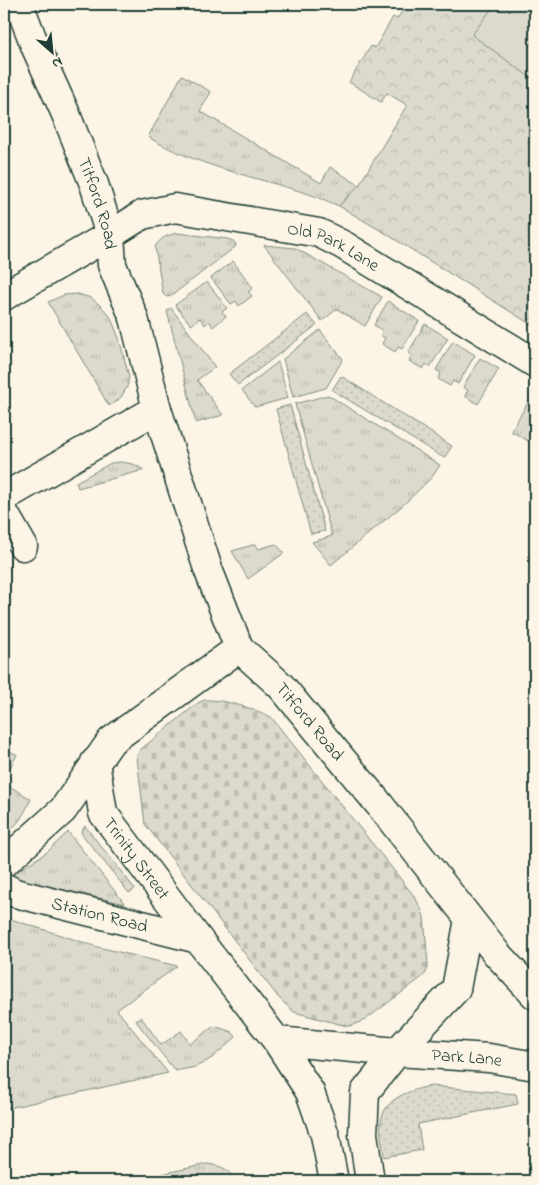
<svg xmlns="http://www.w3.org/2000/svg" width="539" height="1185" font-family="'Indie Flower',sans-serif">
	<defs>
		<pattern id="grass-tufts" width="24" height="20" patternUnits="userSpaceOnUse" patternTransform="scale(1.25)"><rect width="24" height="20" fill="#dcdacc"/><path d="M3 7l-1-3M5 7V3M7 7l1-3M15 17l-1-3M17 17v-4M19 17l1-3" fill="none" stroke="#bcbcb0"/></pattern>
		<pattern id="forest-crowns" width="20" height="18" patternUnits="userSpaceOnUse" patternTransform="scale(1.25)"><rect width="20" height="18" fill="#dcdacc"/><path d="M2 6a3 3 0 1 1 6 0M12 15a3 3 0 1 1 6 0" fill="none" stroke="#bcbcb0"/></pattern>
		<pattern id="cemetery-stones" width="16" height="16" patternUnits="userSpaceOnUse" patternTransform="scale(1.25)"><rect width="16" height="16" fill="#dcdacc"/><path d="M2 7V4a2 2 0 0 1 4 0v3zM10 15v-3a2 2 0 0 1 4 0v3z" fill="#bcbcb0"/></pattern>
		<pattern id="garden-dots" width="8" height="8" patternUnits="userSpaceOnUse" patternTransform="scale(1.25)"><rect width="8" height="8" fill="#dcdacc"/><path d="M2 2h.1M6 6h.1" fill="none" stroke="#bcbcb0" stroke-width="1.8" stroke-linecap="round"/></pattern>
	</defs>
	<rect width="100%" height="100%" fill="#fcf5e5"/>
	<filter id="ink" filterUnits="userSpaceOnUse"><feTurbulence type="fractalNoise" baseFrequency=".02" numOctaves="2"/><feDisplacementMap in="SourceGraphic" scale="10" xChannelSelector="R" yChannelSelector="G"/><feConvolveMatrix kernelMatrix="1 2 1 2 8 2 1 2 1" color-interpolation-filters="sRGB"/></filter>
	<g filter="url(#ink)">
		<path fill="url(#grass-tufts)" stroke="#7e8c80" d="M 182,75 L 211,92 L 200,111 L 321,183 L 330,167 L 359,185 L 339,206 C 325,200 311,194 296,190 C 246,175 193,164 148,137 Z
			M 177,233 L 228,239 L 233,241 L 236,244 L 235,247 L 171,296 L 167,297 L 163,294 L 155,247 C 161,237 166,236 177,233 Z
			M 264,245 L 295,248 L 382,297 L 365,326 L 337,309 L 322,321 Z
			M 233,261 L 253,288 L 248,292 L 252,296 L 239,306 L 236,301 L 231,304 L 211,278 Z
			M 207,282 L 227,308 L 222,312 L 226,316 L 213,327 L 209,321 L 205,325 L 200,318 L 191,325 L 175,305 Z
			M 78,294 L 91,298 L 101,306 L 110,316 L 119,338 L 129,377 L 127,387 L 121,397 L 116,402 L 109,406 L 48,302 L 64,295 Z
			M 388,301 L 419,321 L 402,349 L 398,347 L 395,352 L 382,344 L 385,338 L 380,335 L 383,331 L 374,325 Z
			M 171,308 L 215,367 L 197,380 L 223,415 L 196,423 L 167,311 Z
			M 425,324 L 448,338 L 430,367 L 426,364 L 423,369 L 409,361 L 412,356 L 408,353 Z
			M 320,330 L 343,359 L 326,388 L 293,397 L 283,359 Z
			M 453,341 L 475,355 L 458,384 L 453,381 L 450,386 L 438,379 L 441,373 L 436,370 Z
			M 480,358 L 499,369 L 478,404 L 465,396 L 468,390 L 463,387 Z
			M 278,362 L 288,398 L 255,407 L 242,390 Z
			M 534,392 L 535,392 L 535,445 L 511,431 Z
			M 328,395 L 440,465 L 432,477 L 403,505 L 331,565 L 312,542 L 332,536 L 295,404 Z
			M 121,462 L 133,464 L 144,470 L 78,488 L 76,482 L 111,463 Z
			M 256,544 L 258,549 L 276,544 L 284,553 L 248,579 L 232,551 Z
			M 4,748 L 17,755 L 4,778 Z
			M 4,783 L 31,799 C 24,814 18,826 4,835 Z
			M 85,826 L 135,889 L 129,893 L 81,833 Z
			M 68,832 L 125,904 L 21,880 L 10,876 L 47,852 Z
			M 4,917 L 98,947 L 177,966 L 117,1010 L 168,1073 L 4,1109 Z
			M 141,1017 L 161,1045 L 181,1031 L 190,1044 L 214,1026 L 232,1032 L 236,1037 L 212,1058 L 196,1067 L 175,1071 L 136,1021 Z
			M 207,1164 C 221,1166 229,1168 234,1181 L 130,1181 Z"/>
		<path fill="url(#forest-crowns)" stroke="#7e8c80" d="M 407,4 L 535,4 L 535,327 L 385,233 L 339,206 L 359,185 L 407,105 L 387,93 L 381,102 L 349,82 L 371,46 L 375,48 L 393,17 L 397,19 Z"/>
		<path fill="url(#cemetery-stones)" stroke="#7e8c80" d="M 205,700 C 222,699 256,709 271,717 L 415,897 L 422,911 L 424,917 L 428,964 L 426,973 L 421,978 L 365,1020 L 350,1026 L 343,1025 L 294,1012 L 278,997 L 145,824 L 138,766 L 137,755 L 140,750 L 198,703 Z"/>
		<path fill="url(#garden-dots)" stroke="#7e8c80" d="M 307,314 L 317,325 L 238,385 L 229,374 Z
			M 341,376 L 452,446 L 444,458 L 332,390 Z
			M 290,405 L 325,531 L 311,534 L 276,409 Z
			M 431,1086 L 516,1094 L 518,1104 L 418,1124 L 422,1150 L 384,1157 C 383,1146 379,1133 381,1122 C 384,1098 410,1090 431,1086 Z"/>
		<path fill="#dcdacc" stroke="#7e8c80" d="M 495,4 L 535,4 L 535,73 L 531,78 L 472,35 Z"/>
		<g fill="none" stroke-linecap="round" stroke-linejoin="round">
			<g stroke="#1f3d34" stroke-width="31">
				<path id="street" d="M 4,497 L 157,409
					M 4,513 L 23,546
					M 277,1041 L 310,1092 L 325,1135 L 334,1181
					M 370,1181 L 363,1134 L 365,1092 L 397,1052"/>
			</g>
			<g stroke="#1f3d34" stroke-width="31">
				<g id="secondary">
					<path id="s1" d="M 19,4 L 36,48 L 65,112 L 94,184 L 110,235 L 112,265 L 134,318 L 157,409 L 208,569 L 239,648 L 281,686 L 379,804 L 497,954 L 535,995"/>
					<path id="s2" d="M 4,296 L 110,235 L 142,215 L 175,208 L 319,233 L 343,245 L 535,363"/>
					<path id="s3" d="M 95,762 L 103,813 L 198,939 L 277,1041 L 397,1052 L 489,1058 L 535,1066"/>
					<path d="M 4,862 L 6,861 L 63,810 L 111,741 L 239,648"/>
					<path id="s4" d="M 4,887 L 15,893 L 198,939"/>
					<path d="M 397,1052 L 456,989 L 469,919"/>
				</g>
			</g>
			<use href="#street" stroke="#fcf5e5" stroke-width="28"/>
			<use href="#secondary" stroke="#fcf5e5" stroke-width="28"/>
		</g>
	</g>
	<g text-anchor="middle" stroke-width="4" stroke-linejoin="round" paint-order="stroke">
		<g font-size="18" fill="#1f3d34" stroke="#fcf5e5">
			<text dy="6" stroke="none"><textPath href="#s1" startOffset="215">Titford Road</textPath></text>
			<text dy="6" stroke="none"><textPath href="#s2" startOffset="358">Old Park Lane</textPath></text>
			<text dy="6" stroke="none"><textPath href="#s1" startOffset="785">Titford Road</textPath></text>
			<text dy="6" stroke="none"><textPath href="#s3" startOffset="108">Trinity Street</textPath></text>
			<text dy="6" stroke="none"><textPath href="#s4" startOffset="100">Station Road</textPath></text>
			<text dy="6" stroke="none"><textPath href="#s3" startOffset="529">Park Lane</textPath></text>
		</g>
	</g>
	<rect width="539" height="1185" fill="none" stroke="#fcf5e5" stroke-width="20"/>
	<rect x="10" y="10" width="519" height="1165" fill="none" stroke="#1f3d34" stroke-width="2" filter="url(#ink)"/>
	<g transform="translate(52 52) rotate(153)" stroke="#fcf5e5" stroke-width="4" paint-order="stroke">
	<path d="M0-4L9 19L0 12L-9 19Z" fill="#1f3d34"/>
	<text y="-8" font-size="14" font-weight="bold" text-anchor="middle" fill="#1f3d34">N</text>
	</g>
</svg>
